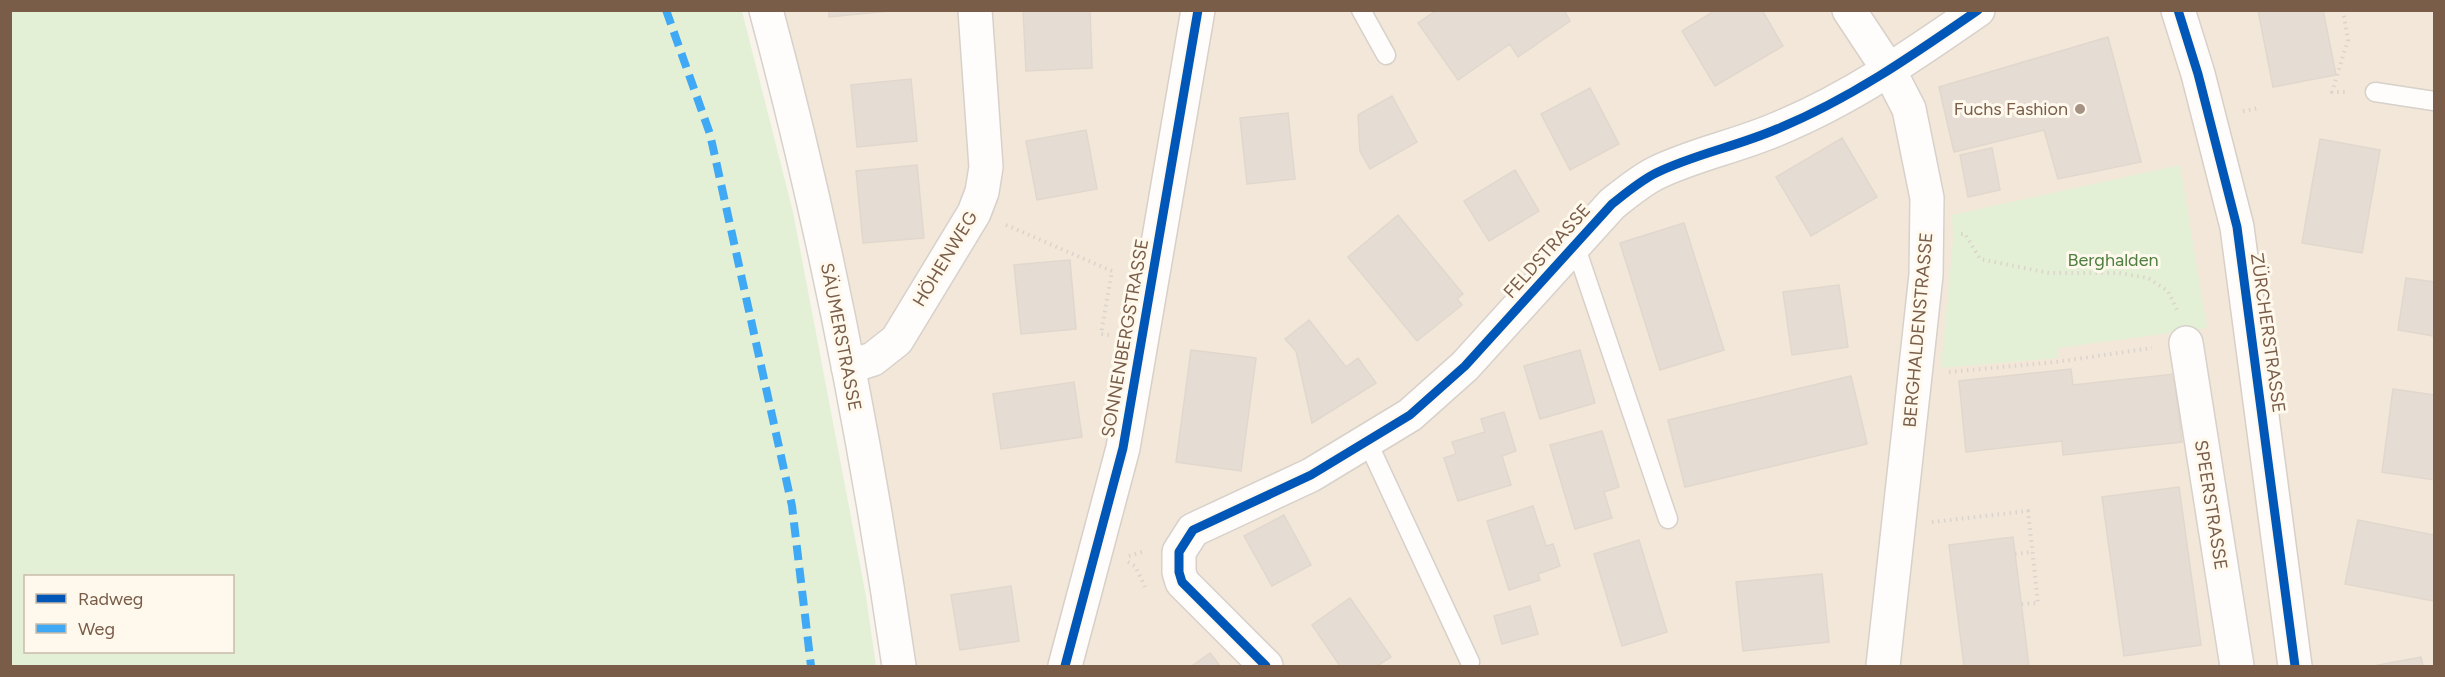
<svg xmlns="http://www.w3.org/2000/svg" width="2445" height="677" font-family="Figtree,sans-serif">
	<rect width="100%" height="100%" fill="#f8f4ec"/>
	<path fill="#f2e7d9" d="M 776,11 L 2434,11 L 2434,666 L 909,666 L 869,379 Z"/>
	<path fill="#e3f0d5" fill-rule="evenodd" d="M 723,11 L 742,11 L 793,212 L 866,596 L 876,666 L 11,666 L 11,11 ZM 26,576 L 232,576 L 232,652 L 26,652 Z
		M 2180,165 L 2207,328 L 2058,348 L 2057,358 L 1941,368 L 1953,240 L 1952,215 Z"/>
	<path fill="#e5ddd3" stroke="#e1d7cd" stroke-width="1.5" d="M 829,10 L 889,10 L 889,11 L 829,17 Z
		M 1023,10 L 1090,10 L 1092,68 L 1026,71 Z
		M 1437,10 L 1564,10 L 1570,21 L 1518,57 L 1510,44 L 1458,80 L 1418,23 Z
		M 1716,10 L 1762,10 L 1783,46 L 1715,86 L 1682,31 Z
		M 2258,10 L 2323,10 L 2336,75 L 2273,87 Z
		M 2108,37 L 2141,162 L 2058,179 L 2044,130 L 1954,152 L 1939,87 Z
		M 911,79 L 917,141 L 857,147 L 851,85 Z
		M 1590,88 L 1619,144 L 1570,170 L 1541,114 Z
		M 1392,96 L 1417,142 L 1370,169 L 1360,151 L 1358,115 Z
		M 1288,113 L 1295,179 L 1247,184 L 1240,118 Z
		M 1086,130 L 1097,189 L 1037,200 L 1026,141 Z
		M 1842,138 L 1877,197 L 1811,236 L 1776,177 Z
		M 2320,139 L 2380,150 L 2362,253 L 2302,243 Z
		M 1992,148 L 2000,190 L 1968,197 L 1960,155 Z
		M 917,165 L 924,238 L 863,243 L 856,171 Z
		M 1515,170 L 1539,211 L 1489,241 L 1464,201 Z
		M 1398,215 L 1463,294 L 1457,299 L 1462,305 L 1417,341 L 1348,257 Z
		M 1684,223 L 1724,350 L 1660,370 L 1620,243 Z
		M 1070,260 L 1076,329 L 1021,334 L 1014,265 Z
		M 2406,278 L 2434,282 L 2434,336 L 2398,330 Z
		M 1839,285 L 1848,347 L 1792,355 L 1783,292 Z
		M 1309,320 L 1346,367 L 1358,358 L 1376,383 L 1312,423 L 1296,351 L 1285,339 Z
		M 1191,350 L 1256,358 L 1241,471 L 1176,462 Z
		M 1580,350 L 1595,403 L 1540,419 L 1524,366 Z
		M 2071,369 L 2073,385 L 2174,374 L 2182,442 L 2063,455 L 2062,441 L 1966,452 L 1959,381 Z
		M 1851,376 L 1867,444 L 1685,487 L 1668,420 Z
		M 1074,382 L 1082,437 L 1001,449 L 993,394 Z
		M 2393,389 L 2434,395 L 2434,480 L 2382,472 Z
		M 1504,412 L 1516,451 L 1502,456 L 1511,485 L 1458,501 L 1444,458 L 1456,454 L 1452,442 L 1485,432 L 1481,419 Z
		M 1602,431 L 1619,487 L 1604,492 L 1612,518 L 1575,529 L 1550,445 Z
		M 2179,487 L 2201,645 L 2124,656 L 2102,497 Z
		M 1533,506 L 1546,546 L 1553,544 L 1560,566 L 1538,574 L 1540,580 L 1509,590 L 1487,521 Z
		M 1284,515 L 1311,565 L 1272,586 L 1244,536 Z
		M 2358,520 L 2434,535 L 2434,601 L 2345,584 Z
		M 2013,537 L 2029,666 L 1964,666 L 1949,545 Z
		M 1639,540 L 1667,632 L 1622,646 L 1594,554 Z
		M 1822,574 L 1829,642 L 1743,651 L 1736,582 Z
		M 1011,586 L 1019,641 L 960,650 L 951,595 Z
		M 1350,598 L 1391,657 L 1377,666 L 1340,666 L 1312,625 Z
		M 1530,606 L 1538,634 L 1502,644 L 1494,616 Z
		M 1210,653 L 1220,666 L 1192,666 Z
		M 2421,657 L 2423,666 L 2373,666 Z"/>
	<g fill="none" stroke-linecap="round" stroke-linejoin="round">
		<g stroke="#d7d1ca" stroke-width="21">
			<path id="service" d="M 1361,10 L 1386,55
				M 2375,92 L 2434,101
				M 1575,245 L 1668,519
				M 1368,443 L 1470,662"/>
		</g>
		<g stroke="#d7d1ca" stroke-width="36">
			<path id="minor" d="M 766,10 C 824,225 867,446 899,666
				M 1849,10 L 1890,72 L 1909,109 L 1927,198 L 1926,275 L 1883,666
				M 2186,343 L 2237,666
				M 848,367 L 873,359 L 897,340 L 974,213 L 982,192 L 986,167 L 975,10
				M 1266,666 L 1182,582 L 1179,572 L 1179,552 L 1193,530 L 1311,475 L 1410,415 L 1465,366 L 1612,204 C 1626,193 1640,181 1656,173 C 1695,154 1738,146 1777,129 C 1850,99 1913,55 1978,10"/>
		</g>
		<g stroke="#d8d0c8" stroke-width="36">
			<path id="secondary" d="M 2178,10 L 2198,74 L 2237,227 L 2295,666
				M 1065,666 L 1123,448 L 1198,10"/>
		</g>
		<path stroke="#dbd4cd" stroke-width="4" stroke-dasharray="1.5 4.5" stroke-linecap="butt" d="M 2343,10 L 2348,40 L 2332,92 L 2349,92
			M 2243,111 L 2259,108
			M 1006,225 L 1112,271 L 1101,334 L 1109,335
			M 1961,234 L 1965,234 L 1980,259 L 2049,273 L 2119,273 L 2148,278 L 2168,291 L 2177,310
			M 1949,372 L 2056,362 L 2152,348
			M 1932,522 L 2028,511 L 2038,603 L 2022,604
			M 2015,554 L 2032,552
			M 1129,556 L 1145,551
			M 1128,562 L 1135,566 L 1145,587"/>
		<use href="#service" stroke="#fefdfc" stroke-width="18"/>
		<use href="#minor" stroke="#fefdfc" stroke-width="33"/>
		<use href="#secondary" stroke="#fefdfc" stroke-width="33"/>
		<path stroke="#3fa9f5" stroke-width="8" stroke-dasharray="15 8" stroke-linecap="butt" d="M 666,10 L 710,134 L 792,506 L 811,666"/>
		<g stroke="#fff9ed" stroke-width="13">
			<path id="cycleway" d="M 2178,10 L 2198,74 L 2237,227 L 2295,666
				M 1065,666 L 1123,448 L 1198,10
				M 1266,666 L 1182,582 L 1179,572 L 1179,552 L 1193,530 L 1311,475 L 1410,415 L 1465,366 L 1612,204 C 1626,193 1640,181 1656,173 C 1695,154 1738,146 1777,129 C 1850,99 1913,55 1978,10"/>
		</g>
		<use href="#cycleway" stroke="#0057b8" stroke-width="9"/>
	</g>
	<circle fill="#a59282" stroke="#fff9ed" stroke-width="2" cx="2080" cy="109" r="6"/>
	<g text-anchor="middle" stroke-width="6" stroke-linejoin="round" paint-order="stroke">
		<g font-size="18" fill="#795d49" stroke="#fff9ed" text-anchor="end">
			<text x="2068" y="115">Fuchs Fashion</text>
		</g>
		<g font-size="18" fill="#795d49" stroke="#fff9ed">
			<text transform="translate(1547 251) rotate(-48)" y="6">FELDSTRASSE</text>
			<text transform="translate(945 259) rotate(-59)" y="6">HÖHENWEG</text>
			<text transform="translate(1918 330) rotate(-85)" y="6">BERGHALDENSTRASSE</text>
			<text transform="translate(2268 333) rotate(82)" y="6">ZÜRCHERSTRASSE</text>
			<text transform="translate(841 337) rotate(79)" y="6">SÄUMERSTRASSE</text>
			<text transform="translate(1125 338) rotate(-80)" y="6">SONNENBERGSTRASSE</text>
			<text transform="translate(2211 505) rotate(81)" y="6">SPEERSTRASSE</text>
		</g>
		<g font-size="18" fill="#4e7f40" stroke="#fff9ed">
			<text x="2113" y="266">Berghalden</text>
		</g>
	</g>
	<rect width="2445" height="677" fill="none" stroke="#795d49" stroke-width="24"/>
	<rect x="24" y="575" width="210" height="78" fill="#fff9ed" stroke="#c9bbab" stroke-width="1.5"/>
	<rect x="36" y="594" width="30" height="9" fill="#0057b8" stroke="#c9bbab" stroke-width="1.5"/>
	<text x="78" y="605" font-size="18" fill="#795d49">Radweg</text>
	<rect x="36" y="624" width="30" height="9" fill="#3fa9f5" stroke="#c9bbab" stroke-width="1.5"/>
	<text x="78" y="635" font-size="18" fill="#795d49">Weg</text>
</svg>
